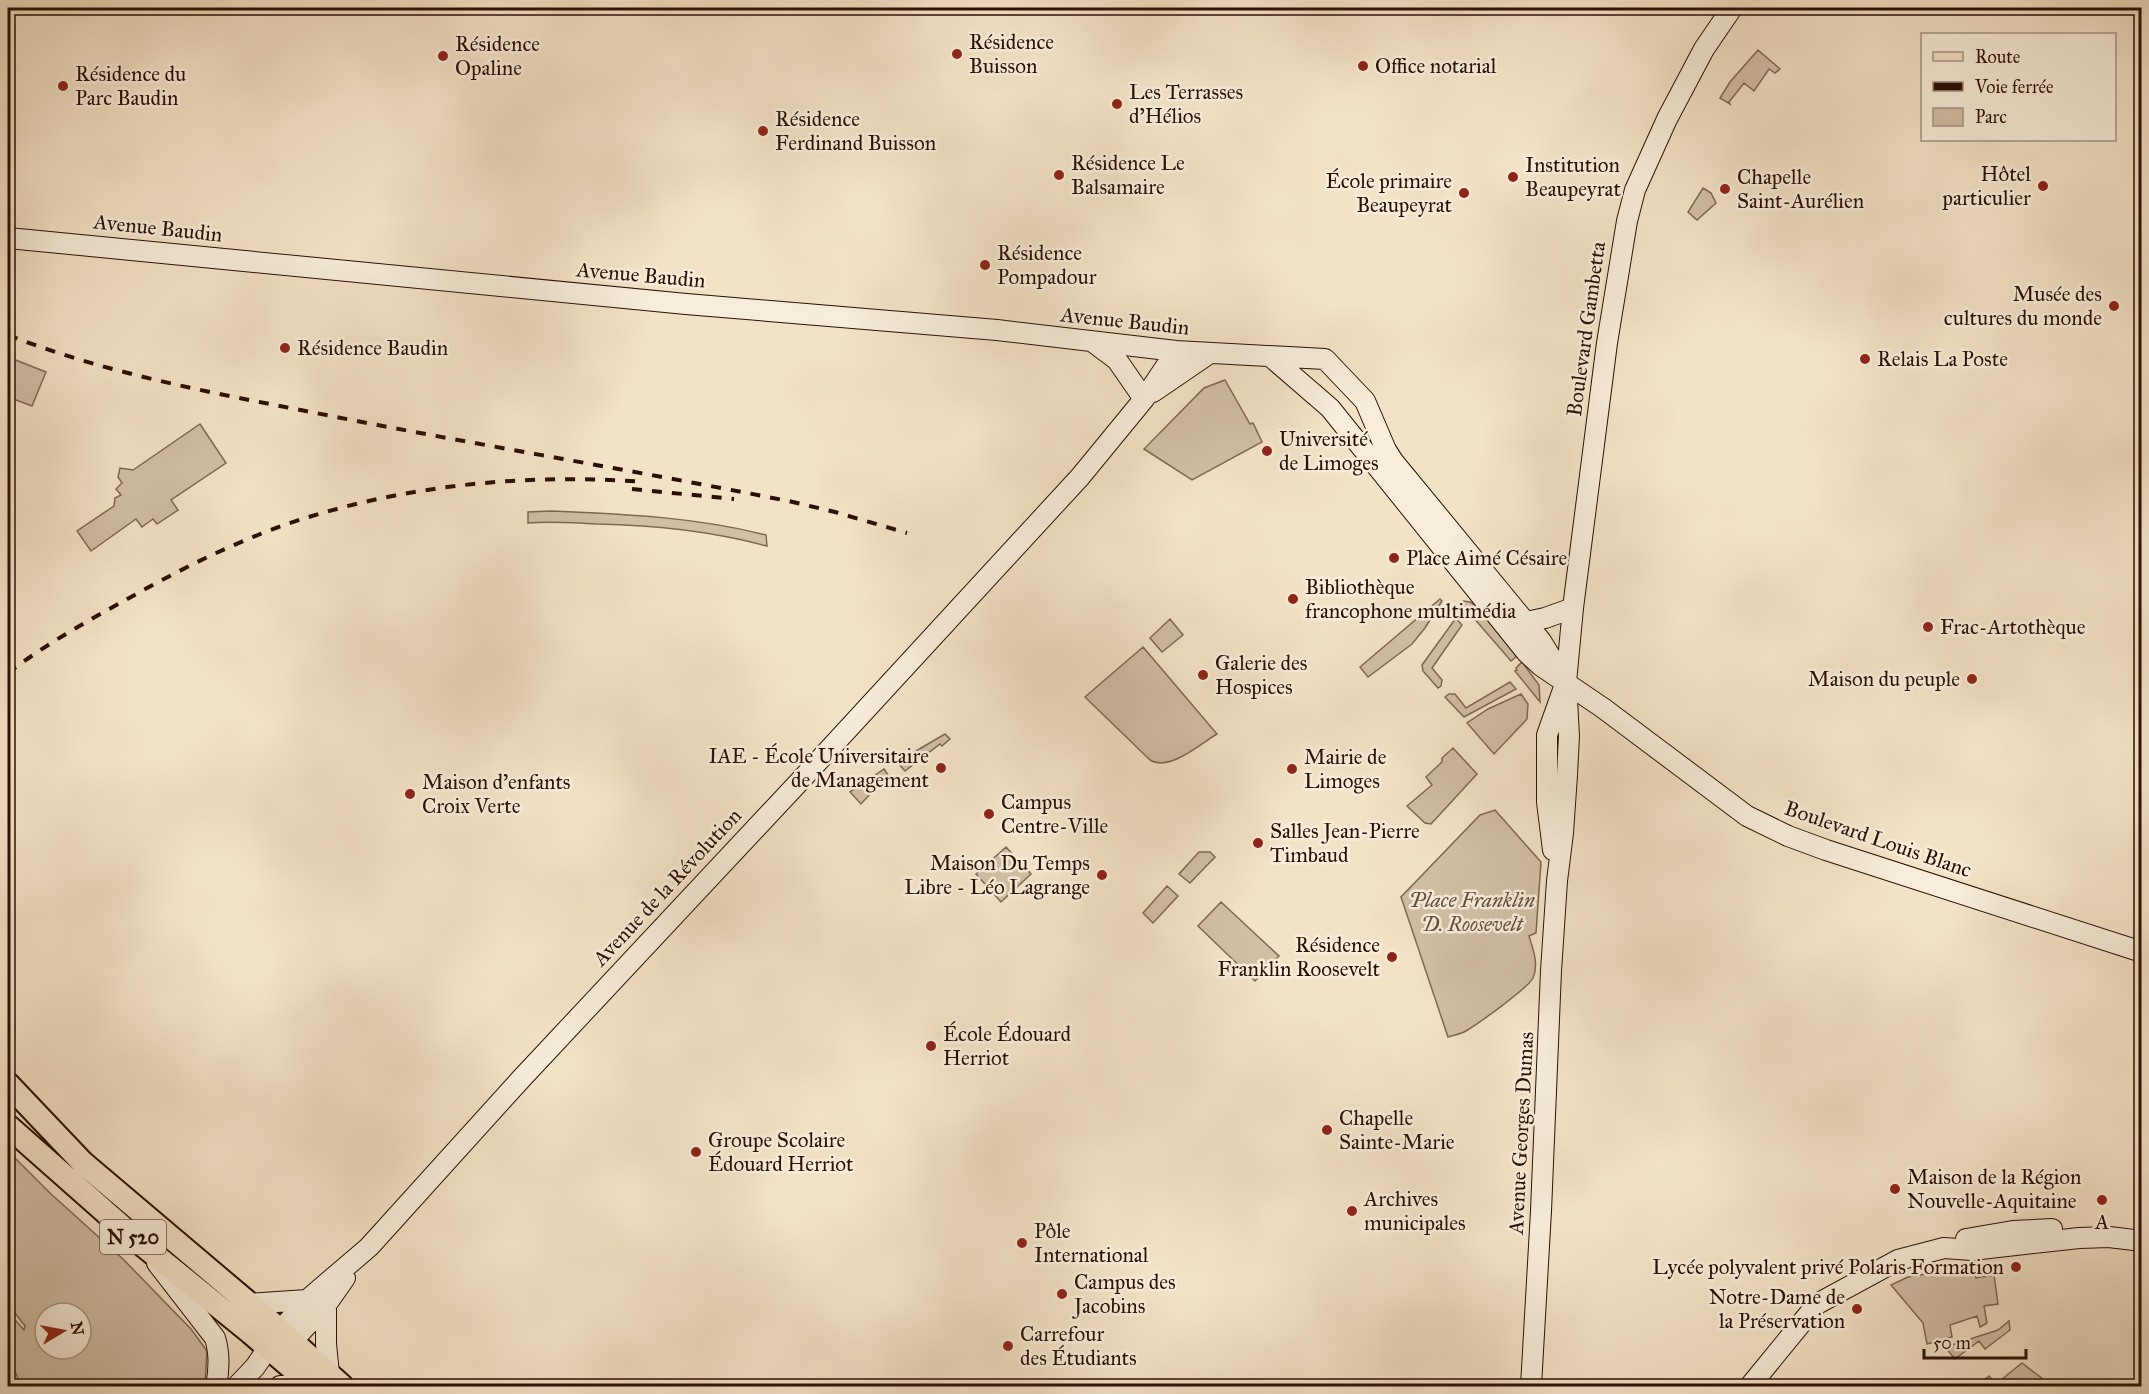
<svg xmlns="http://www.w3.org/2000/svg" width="2149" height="1394" font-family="'IM FELL Great Primer',serif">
	<rect width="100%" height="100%" fill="#f3e3c6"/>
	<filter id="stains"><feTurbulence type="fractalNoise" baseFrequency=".00333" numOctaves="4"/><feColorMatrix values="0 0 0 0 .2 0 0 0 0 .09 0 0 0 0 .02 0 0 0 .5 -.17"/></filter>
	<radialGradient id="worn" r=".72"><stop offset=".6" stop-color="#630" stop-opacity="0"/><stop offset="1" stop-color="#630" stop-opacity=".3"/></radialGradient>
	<path fill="#d1bfa5" stroke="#7e6755" stroke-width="1.5" fill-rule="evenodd" d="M 1758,50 L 1780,69 L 1775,73 L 1769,69 L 1754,91 L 1744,83 L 1729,102 L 1730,104 L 1720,98 L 1730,82 Z
		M 1703,188 L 1711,193 L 1716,203 L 1697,220 L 1688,212 Z
		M 8,357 L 46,372 L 32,406 L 8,397 Z
		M 1225,380 L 1250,424 L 1253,423 L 1262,442 L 1192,480 L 1144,449 L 1204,388 Z
		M 200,424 L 226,463 L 171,500 L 178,510 L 157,524 L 153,519 L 142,527 L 136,519 L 91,551 L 77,531 L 114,506 L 115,498 L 121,495 L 116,489 L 122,483 L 118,477 L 120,468 L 133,470 Z
		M 551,511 C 624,514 696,517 766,535 L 767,546 C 711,531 655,525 597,524 C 574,523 551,521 528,523 L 528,512 Z
		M 1440,599 L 1442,601 L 1425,628 L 1412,644 L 1368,677 L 1360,667 Z
		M 1463,601 L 1470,602 L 1477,607 L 1517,656 L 1511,661 L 1472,616 L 1470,616 L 1460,605 Z
		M 1456,618 L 1462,625 L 1432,668 L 1442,680 L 1441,686 L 1438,688 L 1423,671 L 1422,665 Z
		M 1170,619 L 1183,635 L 1162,652 L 1150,638 Z
		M 1143,647 L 1217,734 C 1200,744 1169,772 1150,760 L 1085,697 Z
		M 1522,662 L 1539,685 L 1540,702 L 1515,671 L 1517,670 L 1516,668 Z
		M 1510,682 L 1516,689 L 1464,717 L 1445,697 L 1449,694 L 1455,694 L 1466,708 Z
		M 1521,694 L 1528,704 L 1527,719 L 1494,754 L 1467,723 L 1488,709 Z
		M 945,734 L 950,739 L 942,746 L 940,744 L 905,771 L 897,762 Z
		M 1453,748 L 1477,774 L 1431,824 L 1425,823 L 1407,806 L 1432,785 L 1426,777 L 1442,762 L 1442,758 Z
		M 884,769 L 888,775 L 861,804 L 850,792 Z
		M 1495,810 L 1541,862 L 1536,933 L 1529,936 C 1533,949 1539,964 1533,978 C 1527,989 1479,1023 1466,1031 C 1461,1034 1454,1035 1448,1037 L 1401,897 L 1480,815 Z
		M 1006,847 L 1031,874 L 1001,902 L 976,874 Z
		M 1199,852 L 1210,852 L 1215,857 L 1190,883 L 1179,874 Z
		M 1167,886 L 1178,896 L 1153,923 L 1143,913 Z
		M 1221,902 L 1279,956 L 1255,981 L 1198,926 Z
		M 8,1151 L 51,1194 L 123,1259 L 191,1329 L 207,1351 L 205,1383 L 203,1386 L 21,1386 L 8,1353 L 8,1312 L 24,1330 L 25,1326 L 8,1304 ZM 45,1313 L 81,1313 L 81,1349 L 45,1349 Z
		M 1973,1266 L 1976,1278 L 1994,1275 L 1998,1304 L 1984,1306 L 1987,1323 L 1980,1327 L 1977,1316 L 1950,1325 L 1952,1337 L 1927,1344 L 1923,1323 L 1891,1285 L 1908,1277 Z
		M 2009,1321 L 2010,1330 L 1985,1349 L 1979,1341 L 1955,1359 L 1945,1347 L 1998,1330 Z
		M 2022,1363 L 2052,1386 L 1976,1386 L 1989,1376 L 1996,1384 Z"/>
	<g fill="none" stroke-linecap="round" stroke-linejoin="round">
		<g stroke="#2b0f05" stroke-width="22">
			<path id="secondary" d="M 8,238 L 686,304 L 997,330 L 1176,351 L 1325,359 L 1365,401 L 1386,450 L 1393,461 L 1541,641 L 1566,682
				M 1093,342 L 1117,360 L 1144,399
				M 1271,357 L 1330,408 L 1527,653 L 1541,666 L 1603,708 L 1747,816 L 1788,836 L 1826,850 L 2142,952
				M 1153,392 L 1210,353
				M 1526,622 L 1545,618 L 1573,608
				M 1553,850 L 1547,802 L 1547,735 L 1563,690
				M 1966,1239 L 2013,1231 L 2052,1229
				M 157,1263 L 215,1338 C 220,1354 219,1371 216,1386
				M 248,1304 L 307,1300
				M 326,1305 L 326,1344 L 329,1374
				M 282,1352 L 326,1305 L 345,1278
				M 237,1386 L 255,1367 L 280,1331 L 307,1300 L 369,1247 L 521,1079 L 800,781 L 1080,477 L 1144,399 L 1176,351
				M 280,1386 L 289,1386
				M 1531,1386 L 1541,1211 L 1551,971 L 1557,881 L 1563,833 L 1567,775 L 1569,736 L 1566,682 L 1573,608 L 1607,343 L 1627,221 L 1635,190 L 1667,119 L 1704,49 L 1732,8
				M 1750,1386 L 1817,1304 L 1898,1260 L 1944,1248 L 1972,1250 L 2079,1238 L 2109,1237 L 2142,1241"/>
		</g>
		<g stroke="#2b0f05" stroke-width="26">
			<path id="primary" d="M 8,1084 L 83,1163 L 265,1317 L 342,1386
				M 8,1126 L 145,1247 L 251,1333 L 313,1386"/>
		</g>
		<use href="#secondary" stroke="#f7edda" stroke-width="20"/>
		<use href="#primary" stroke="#f3e3c6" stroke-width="22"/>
		<path stroke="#2b0f05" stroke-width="4" stroke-dasharray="10 10" stroke-linecap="butt" d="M 8,335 C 105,373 208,392 311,412 C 471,444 633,470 793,502 L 835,512 L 907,533
			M 632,489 L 734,499
			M 8,673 C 46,644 89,620 131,597 C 181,569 233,543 287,524 C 402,485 525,473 645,482"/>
	</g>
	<g fill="#8f2418" stroke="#f7edda" stroke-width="2">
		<circle cx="957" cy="54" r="6"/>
		<circle cx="443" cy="56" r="6"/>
		<circle cx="1363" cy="66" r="6"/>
		<circle cx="63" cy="86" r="6"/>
		<circle cx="1117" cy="104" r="6"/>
		<circle cx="763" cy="131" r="6"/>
		<circle cx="1059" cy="175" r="6"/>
		<circle cx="1513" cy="177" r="6"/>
		<circle cx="2043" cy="186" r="6"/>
		<circle cx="1725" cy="189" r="6"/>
		<circle cx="1464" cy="193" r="6"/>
		<circle cx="985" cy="265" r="6"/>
		<circle cx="2114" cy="306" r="6"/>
		<circle cx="285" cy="348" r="6"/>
		<circle cx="1865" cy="359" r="6"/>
		<circle cx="1267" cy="451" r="6"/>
		<circle cx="1394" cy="558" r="6"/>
		<circle cx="1293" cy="599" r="6"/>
		<circle cx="1928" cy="627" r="6"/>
		<circle cx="1203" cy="675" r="6"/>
		<circle cx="1972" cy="679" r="6"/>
		<circle cx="941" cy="768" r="6"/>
		<circle cx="1292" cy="769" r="6"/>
		<circle cx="410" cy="794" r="6"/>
		<circle cx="989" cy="814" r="6"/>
		<circle cx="1258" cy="843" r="6"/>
		<circle cx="1102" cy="875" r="6"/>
		<circle cx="1392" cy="957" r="6"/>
		<circle cx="931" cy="1046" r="6"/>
		<circle cx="1327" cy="1130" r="6"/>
		<circle cx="696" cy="1152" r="6"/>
		<circle cx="1895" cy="1189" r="6"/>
		<circle cx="2102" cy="1200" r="6"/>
		<circle cx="1352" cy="1211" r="6"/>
		<circle cx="1022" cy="1243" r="6"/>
		<circle cx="2016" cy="1267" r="6"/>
		<circle cx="1062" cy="1294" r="6"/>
		<circle cx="1857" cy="1309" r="6"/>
		<circle cx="1008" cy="1346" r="6"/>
	</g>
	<g text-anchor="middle" stroke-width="5" stroke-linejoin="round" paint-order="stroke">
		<rect fill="#f7edda" stroke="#685245" stroke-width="1.5" x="100" y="1220" width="66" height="34" rx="4.5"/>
		<g font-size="20" font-weight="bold" fill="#2b0f05">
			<text x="133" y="1244">N 520</text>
		</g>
		<g font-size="21" fill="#2b0f05" stroke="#f7edda" text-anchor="start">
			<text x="969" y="49">Résidence<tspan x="969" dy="24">Buisson</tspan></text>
			<text x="455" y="51">Résidence<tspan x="455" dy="24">Opaline</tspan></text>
			<text x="1375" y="73">Office notarial</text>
			<text x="75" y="81">Résidence du<tspan x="75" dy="24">Parc Baudin</tspan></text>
			<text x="1129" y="99">Les Terrasses<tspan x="1129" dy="24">d'Hélios</tspan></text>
			<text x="775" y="126">Résidence<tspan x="775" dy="24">Ferdinand Buisson</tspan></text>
			<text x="1071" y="170">Résidence Le<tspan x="1071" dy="24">Balsamaire</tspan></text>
			<text x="1525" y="172">Institution<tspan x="1525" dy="24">Beaupeyrat</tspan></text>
			<text x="2031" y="181" text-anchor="end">Hôtel<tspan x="2031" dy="24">particulier</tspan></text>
			<text x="1737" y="184">Chapelle<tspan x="1737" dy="24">Saint-Aurélien</tspan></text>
			<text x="1452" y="188" text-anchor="end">École primaire<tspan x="1452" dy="24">Beaupeyrat</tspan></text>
			<text x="997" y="260">Résidence<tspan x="997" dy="24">Pompadour</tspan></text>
			<text x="2102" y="301" text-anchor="end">Musée des<tspan x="2102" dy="24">cultures du monde</tspan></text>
			<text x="297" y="355">Résidence Baudin</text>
			<text x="1877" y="366">Relais La Poste</text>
			<text x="1279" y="446">Université<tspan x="1279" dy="24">de Limoges</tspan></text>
			<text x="1406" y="565">Place Aimé Césaire</text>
			<text x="1305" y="594">Bibliothèque<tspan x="1305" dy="24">francophone multimédia</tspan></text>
			<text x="1940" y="634">Frac-Artothèque</text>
			<text x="1215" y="670">Galerie des<tspan x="1215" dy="24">Hospices</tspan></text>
			<text x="1960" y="686" text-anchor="end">Maison du peuple</text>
			<text x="929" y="763" text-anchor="end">IAE - École Universitaire<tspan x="929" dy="24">de Management</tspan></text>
			<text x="1304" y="764">Mairie de<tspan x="1304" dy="24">Limoges</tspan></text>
			<text x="422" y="789">Maison d'enfants<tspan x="422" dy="24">Croix Verte</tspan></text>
			<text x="1001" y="809">Campus<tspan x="1001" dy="24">Centre-Ville</tspan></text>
			<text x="1270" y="838">Salles Jean-Pierre<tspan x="1270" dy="24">Timbaud</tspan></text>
			<text x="1090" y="870" text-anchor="end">Maison Du Temps<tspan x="1090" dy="24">Libre - Léo Lagrange</tspan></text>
			<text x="1380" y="952" text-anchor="end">Résidence<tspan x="1380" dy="24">Franklin Roosevelt</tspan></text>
			<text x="943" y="1041">École Édouard<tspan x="943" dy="24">Herriot</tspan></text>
			<text x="1339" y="1125">Chapelle<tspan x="1339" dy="24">Sainte-Marie</tspan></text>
			<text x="708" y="1147">Groupe Scolaire<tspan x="708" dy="24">Édouard Herriot</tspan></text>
			<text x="1907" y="1184">Maison de la Région<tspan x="1907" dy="24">Nouvelle-Aquitaine</tspan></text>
			<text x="1364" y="1206">Archives<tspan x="1364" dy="24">municipales</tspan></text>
			<text x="2102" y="1229" text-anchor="middle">A</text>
			<text x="1034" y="1238">Pôle<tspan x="1034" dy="24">International</tspan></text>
			<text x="2004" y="1274" text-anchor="end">Lycée polyvalent privé Polaris Formation</text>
			<text x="1074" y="1289">Campus des<tspan x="1074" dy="24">Jacobins</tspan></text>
			<text x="1845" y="1304" text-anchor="end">Notre-Dame de<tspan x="1845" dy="24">la Préservation</tspan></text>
			<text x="1020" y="1341">Carrefour<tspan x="1020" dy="24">des Étudiants</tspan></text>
		</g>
		<g font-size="21" fill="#2b0f05" stroke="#f7edda">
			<text transform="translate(158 228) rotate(6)" y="7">Avenue Baudin</text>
			<text transform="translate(641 275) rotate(5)" y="7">Avenue Baudin</text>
			<text transform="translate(1125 321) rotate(6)" y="7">Avenue Baudin</text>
			<text transform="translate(1586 329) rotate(-82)" y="7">Boulevard Gambetta</text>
			<text transform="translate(1878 839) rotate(19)" y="7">Boulevard Louis Blanc</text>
			<text transform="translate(667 887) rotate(-47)" y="7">Avenue de la Révolution</text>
			<text transform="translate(1521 1133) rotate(-87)" y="7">Avenue Georges Dumas</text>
		</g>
		<g font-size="21" font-style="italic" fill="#654d3d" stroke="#f7edda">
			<text x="1472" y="907">Place Franklin<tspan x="1472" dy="24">D. Roosevelt</tspan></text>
		</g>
	</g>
	<rect width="2149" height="1394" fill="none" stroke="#f3e3c6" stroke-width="30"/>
	<rect x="9" y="9" width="2131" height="1376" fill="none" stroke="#2b0f05" stroke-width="3"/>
	<rect x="15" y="15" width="2119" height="1364" fill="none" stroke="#2b0f05" stroke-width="1.5"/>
	<rect x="1921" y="33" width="195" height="108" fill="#f7edda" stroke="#a59485" stroke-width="1.5"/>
	<rect x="1933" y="52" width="30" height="9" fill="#f3e3c6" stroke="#a59485" stroke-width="1.5"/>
	<text x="1975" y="63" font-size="18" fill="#2b0f05">Route</text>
	<rect x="1933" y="82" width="30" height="9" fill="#2b0f05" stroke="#a59485" stroke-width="1.5"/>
	<text x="1975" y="93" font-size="18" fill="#2b0f05">Voie ferrée</text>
	<rect x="1933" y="108" width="30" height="18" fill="#d1bfa5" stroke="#a59485" stroke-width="1.5"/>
	<text x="1975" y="123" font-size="18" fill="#2b0f05">Parc</text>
	<g transform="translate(63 1331) rotate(80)"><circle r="28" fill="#f7edda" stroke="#a59485" stroke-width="1.5"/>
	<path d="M0-4.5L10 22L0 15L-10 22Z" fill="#8f2418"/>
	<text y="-9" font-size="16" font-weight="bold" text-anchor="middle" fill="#2b0f05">N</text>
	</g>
	<path d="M1924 1349v9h102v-9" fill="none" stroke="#2b0f05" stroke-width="3"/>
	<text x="1933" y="1349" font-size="18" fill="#2b0f05" stroke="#f7edda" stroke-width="4.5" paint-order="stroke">50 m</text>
	<rect width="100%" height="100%" filter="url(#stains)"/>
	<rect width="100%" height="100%" fill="url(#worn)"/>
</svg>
